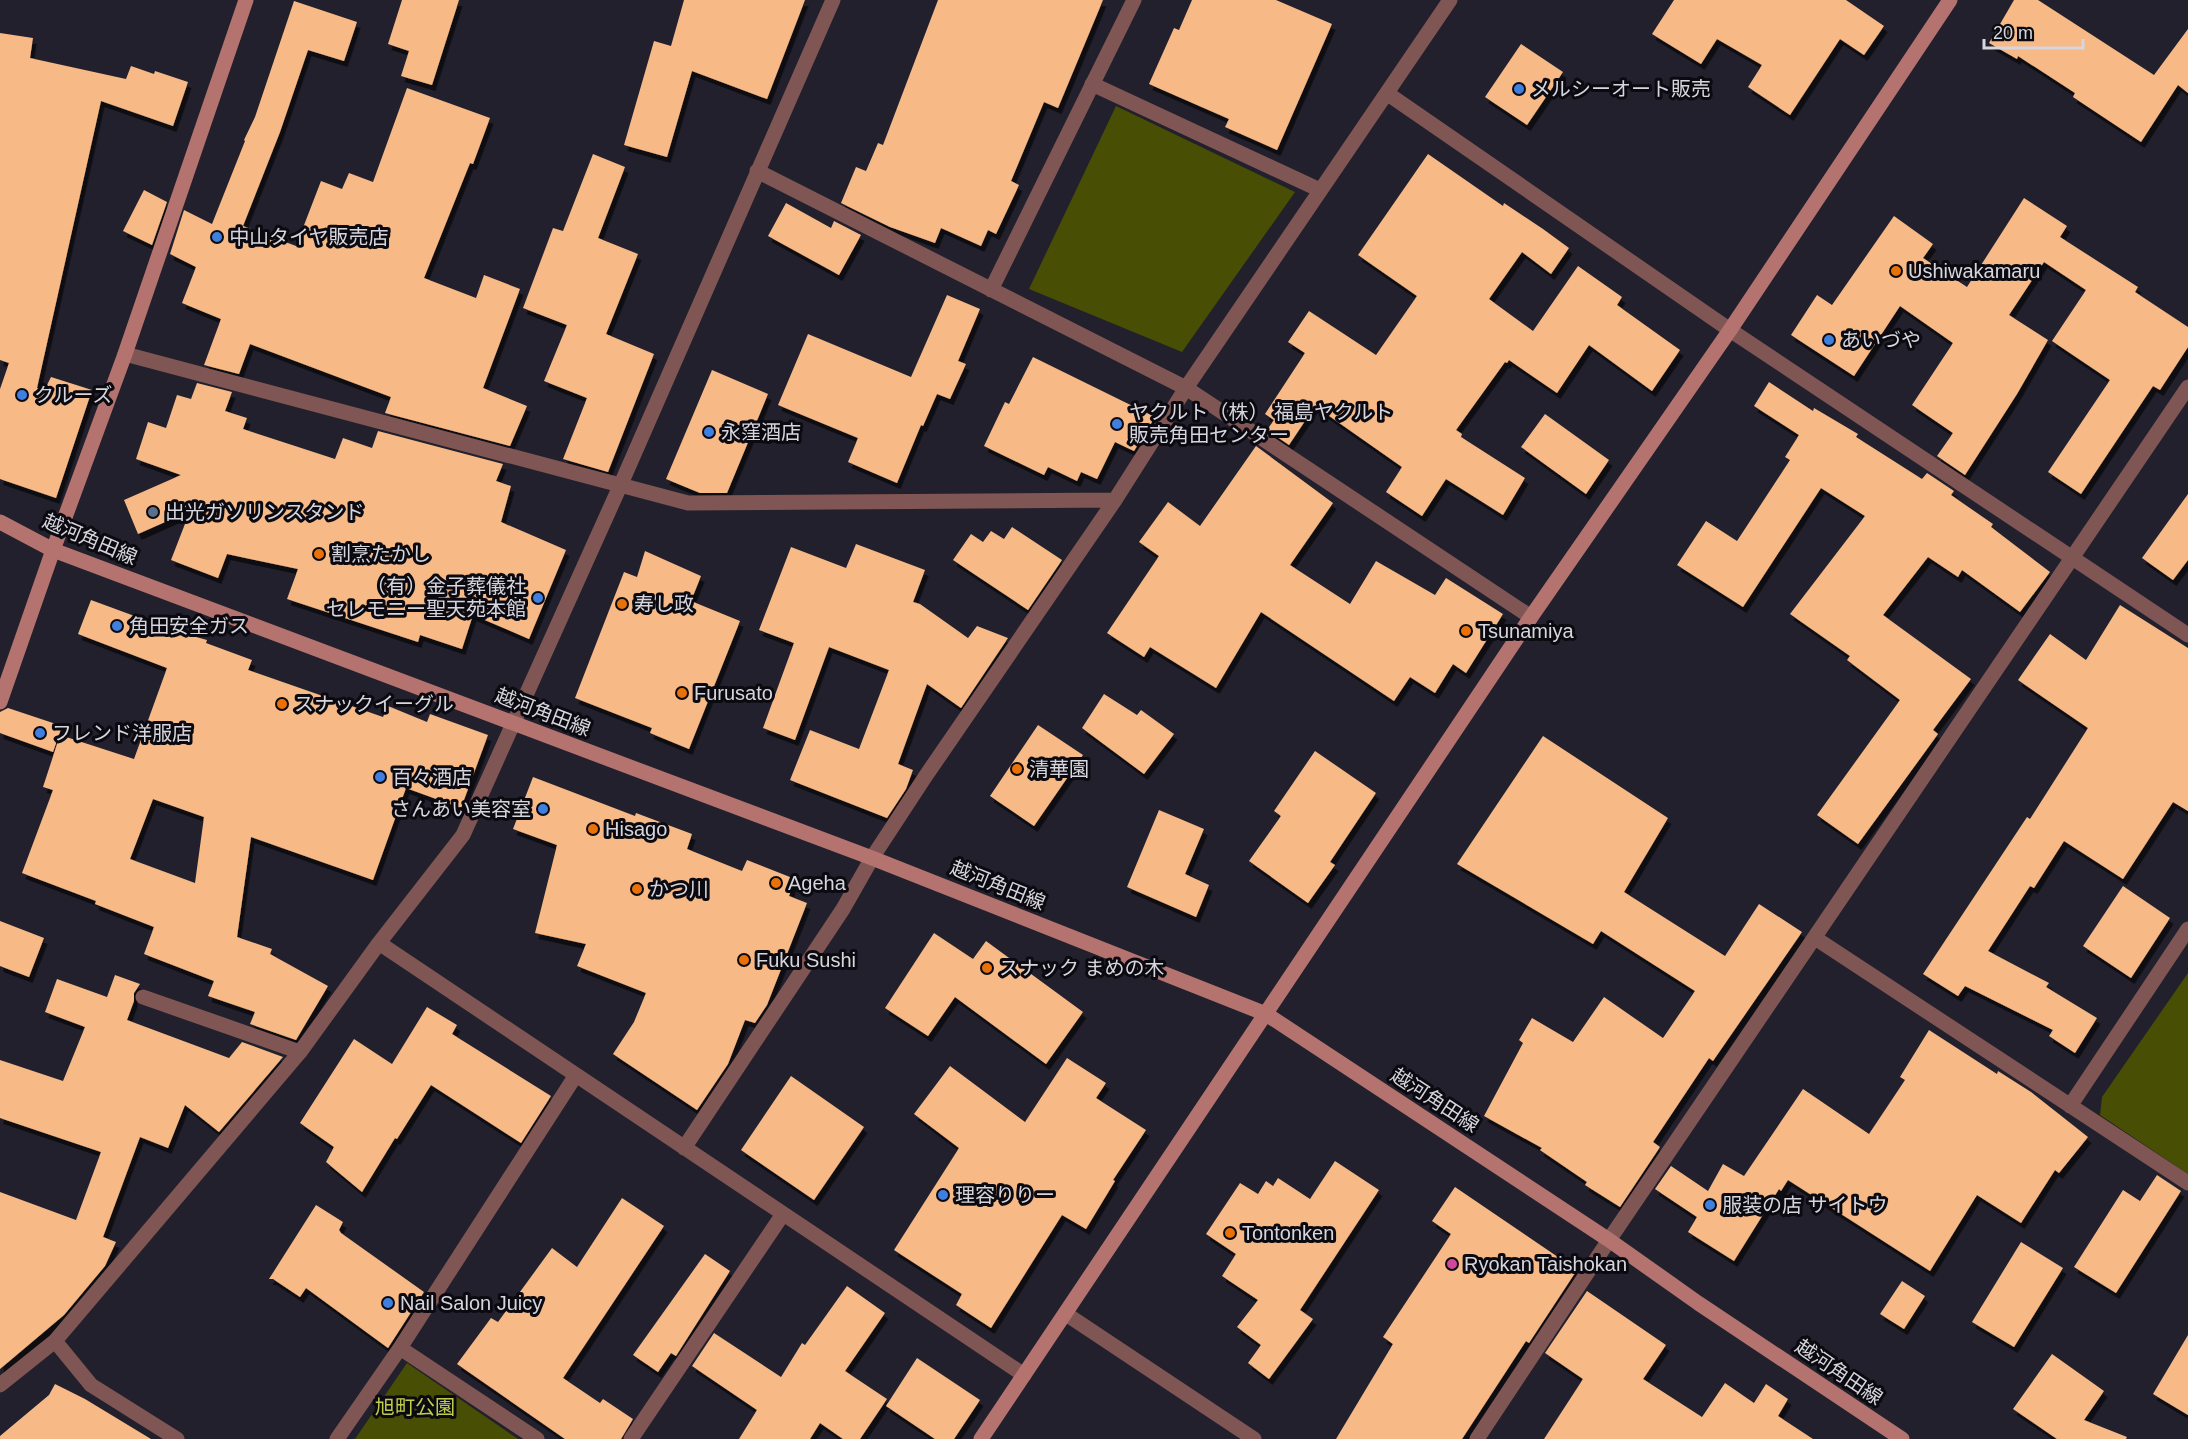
<svg xmlns="http://www.w3.org/2000/svg" width="2188" height="1439" font-family="Helvetica,'Noto Sans JP',sans-serif">
	<defs>
		<filter id="shadow"><feDropShadow dx="3.5" dy="6" stdDeviation="0" flood-color="#0009"/></filter>
	</defs>
	<rect width="100%" height="100%" fill="#22202c"/>
	<path fill="#484e04" d="M 1116,106 L 1295,192 L 1182,352 L 1029,289 Z
		M 2188,973 L 2188,1174 L 2100,1115 L 2102,1097 Z
		M 407,1363 L 518,1439 L 355,1439 Z"/>
	<path fill="#f7b986" fill-rule="evenodd" filter="url(#shadow)" d="M 402,0 L 459,0 L 432,85 L 401,76 L 409,51 L 388,44 Z
		M 684,0 L 805,0 L 767,99 L 692,71 L 667,157 L 624,145 L 654,41 L 671,46 Z
		M 938,0 L 1103,0 L 1058,108 L 1044,102 L 1011,181 L 1019,185 L 996,234 L 988,230 L 981,246 L 941,228 L 935,243 L 890,227 L 841,203 L 856,167 L 866,171 L 878,143 L 883,145 Z
		M 1192,0 L 1276,0 L 1332,24 L 1277,150 L 1225,127 L 1229,119 L 1149,84 L 1174,28 L 1179,30 Z
		M 1674,0 L 1846,0 L 1884,26 L 1864,55 L 1840,39 L 1790,115 L 1748,87 L 1762,65 L 1717,39 L 1701,64 L 1652,34 Z
		M 2014,0 L 2038,0 L 2154,75 L 2188,29 L 2188,93 L 2178,85 L 2141,142 L 2073,97 L 2075,93 L 2018,56 L 2017,59 L 1989,43 Z
		M 294,1 L 357,22 L 344,61 L 308,50 L 280,132 L 243,226 L 296,246 L 321,181 L 342,189 L 349,173 L 373,182 L 407,88 L 490,118 L 473,164 L 470,163 L 424,278 L 476,298 L 484,275 L 520,289 L 483,388 L 527,406 L 510,446 L 385,413 L 391,397 L 250,344 L 239,374 L 204,365 L 221,319 L 182,303 L 196,267 L 170,254 L 184,210 L 212,224 L 245,141 L 244,140 L 255,117 Z
		M 0,33 L 33,38 L 30,58 L 126,79 L 131,66 L 154,74 L 155,71 L 188,82 L 173,126 L 101,101 L 37,388 L 44,391 L 51,377 L 92,390 L 56,498 L 0,479 L 0,389 L 9,363 L 0,360 Z
		M 1521,44 L 1563,72 L 1527,125 L 1485,97 Z
		M 593,154 L 625,167 L 598,238 L 638,254 L 606,334 L 654,354 L 608,472 L 563,459 L 587,398 L 544,381 L 567,325 L 523,308 L 553,228 L 563,231 Z
		M 1428,154 L 1503,206 L 1504,203 L 1543,229 L 1569,248 L 1551,274 L 1522,252 L 1489,299 L 1533,331 L 1578,266 L 1622,297 L 1617,305 L 1680,350 L 1652,391 L 1589,345 L 1557,393 L 1509,360 L 1507,363 L 1505,362 L 1456,430 L 1462,434 L 1461,437 L 1525,478 L 1503,515 L 1446,479 L 1422,516 L 1386,492 L 1402,467 L 1315,406 L 1289,445 L 1267,430 L 1274,420 L 1265,414 L 1305,353 L 1288,342 L 1309,311 L 1376,355 L 1417,296 L 1358,255 Z
		M 144,190 L 167,202 L 152,245 L 123,231 Z
		M 2024,198 L 2067,226 L 2060,237 L 2138,287 L 2135,292 L 2188,327 L 2188,347 L 2160,390 L 2153,386 L 2081,494 L 2048,472 L 2110,380 L 2052,341 L 2086,290 L 2044,262 L 2009,315 L 2048,340 L 2017,394 L 1965,475 L 1937,456 L 1953,433 L 1912,405 L 1953,343 L 1900,306 L 1854,376 L 1791,335 L 1817,295 L 1832,305 L 1894,216 L 1933,244 L 1923,258 L 1967,287 Z
		M 786,203 L 831,228 L 834,221 L 861,235 L 839,275 L 768,236 Z
		M 947,295 L 980,309 L 958,361 L 966,364 L 950,399 L 937,394 L 923,426 L 921,425 L 897,483 L 848,462 L 858,438 L 778,405 L 808,334 L 911,377 Z
		M 1033,357 L 1155,417 L 1134,451 L 1115,442 L 1097,479 L 1081,472 L 1077,481 L 1048,467 L 1044,475 L 984,446 L 1005,402 L 1009,404 Z
		M 712,370 L 768,394 L 727,493 L 700,493 L 666,479 Z
		M 1769,382 L 1813,411 L 1814,408 L 1858,434 L 1856,437 L 1922,479 L 1927,473 L 1954,491 L 1951,495 L 1993,524 L 1991,527 L 2050,572 L 2020,612 L 1962,570 L 1958,577 L 1928,557 L 1883,615 L 1971,679 L 1933,730 L 1938,734 L 1858,844 L 1817,815 L 1900,700 L 1847,660 L 1850,656 L 1790,614 L 1865,516 L 1821,488 L 1743,607 L 1677,565 L 1706,521 L 1737,541 L 1790,460 L 1785,457 L 1799,435 L 1754,406 Z
		M 197,383 L 232,392 L 225,411 L 247,418 L 243,429 L 335,459 L 343,438 L 372,448 L 378,431 L 503,464 L 496,481 L 511,486 L 501,522 L 566,550 L 529,639 L 473,615 L 462,649 L 420,635 L 418,642 L 287,599 L 298,569 L 227,554 L 218,578 L 171,560 L 190,511 L 138,534 L 124,500 L 181,475 L 136,459 L 148,422 L 166,428 L 177,395 L 191,399 Z
		M 1545,414 L 1609,460 L 1586,494 L 1521,447 Z
		M 1256,446 L 1333,503 L 1290,565 L 1350,604 L 1376,561 L 1435,595 L 1446,578 L 1503,614 L 1466,673 L 1453,664 L 1435,693 L 1410,677 L 1394,701 L 1261,612 L 1216,688 L 1150,647 L 1144,657 L 1107,633 L 1159,556 L 1139,542 L 1168,502 L 1200,526 Z
		M 2188,494 L 2188,560 L 2173,580 L 2142,558 Z
		M 1012,527 L 1062,560 L 1028,610 L 953,560 L 971,534 L 983,542 L 991,531 L 1004,539 Z
		M 856,544 L 925,570 L 913,602 L 920,604 L 968,638 L 977,626 L 1008,638 L 961,708 L 927,684 L 898,764 L 913,770 L 906,789 L 887,818 L 790,780 L 810,730 L 859,749 L 889,670 L 829,647 L 795,740 L 763,728 L 794,643 L 759,630 L 791,547 L 846,568 Z
		M 645,551 L 701,576 L 691,601 L 740,621 L 689,749 L 650,733 L 652,728 L 575,698 L 624,572 L 637,577 Z
		M 91,600 L 178,632 L 207,640 L 206,643 L 252,660 L 248,670 L 383,717 L 388,706 L 427,722 L 430,714 L 488,735 L 461,808 L 406,788 L 373,880 L 251,837 L 237,937 L 272,949 L 270,954 L 328,986 L 296,1040 L 250,1024 L 255,1012 L 208,996 L 214,981 L 144,954 L 154,927 L 95,904 L 96,901 L 22,873 L 53,790 L 43,787 L 60,735 L 134,759 L 167,668 L 78,634 ZM 153,799 L 204,817 L 195,883 L 130,859 Z
		M 2120,605 L 2188,648 L 2188,811 L 2173,802 L 2123,879 L 2064,841 L 2034,888 L 2030,886 L 1988,951 L 2049,983 L 2046,987 L 2097,1018 L 2075,1053 L 2049,1036 L 2053,1030 L 1965,986 L 1958,996 L 1923,974 L 2027,817 L 2030,819 L 2088,728 L 2018,680 L 2050,634 L 2086,660 Z
		M 1104,694 L 1137,715 L 1141,710 L 1174,734 L 1144,774 L 1082,728 Z
		M 8,708 L 62,726 L 53,752 L 0,733 L 0,712 Z
		M 1038,725 L 1083,755 L 1034,826 L 990,796 Z
		M 1543,736 L 1668,818 L 1624,892 L 1725,956 L 1759,904 L 1802,932 L 1713,1061 L 1709,1058 L 1653,1142 L 1660,1147 L 1620,1207 L 1585,1185 L 1587,1182 L 1540,1150 L 1542,1148 L 1484,1116 L 1523,1043 L 1519,1040 L 1532,1018 L 1573,1042 L 1604,997 L 1663,1038 L 1695,991 L 1601,931 L 1593,944 L 1457,864 Z
		M 1315,751 L 1376,793 L 1330,862 L 1335,865 L 1308,903 L 1249,861 L 1281,816 L 1274,811 Z
		M 533,777 L 635,816 L 636,813 L 692,834 L 687,849 L 742,871 L 747,860 L 795,879 L 789,896 L 807,903 L 767,1005 L 755,1023 L 745,1020 L 728,1064 L 697,1110 L 613,1054 L 634,1022 L 646,993 L 577,966 L 586,944 L 535,933 L 557,845 L 513,829 Z
		M 1159,810 L 1204,829 L 1185,874 L 1209,885 L 1196,917 L 1127,887 Z
		M 2123,886 L 2170,918 L 2131,978 L 2083,946 Z
		M 0,921 L 44,938 L 29,977 L 0,966 Z
		M 934,933 L 973,959 L 986,941 L 1083,1012 L 1046,1064 L 955,997 L 928,1036 L 885,1008 Z
		M 115,975 L 140,984 L 134,993 L 134,1001 L 127,1020 L 229,1058 L 242,1042 L 283,1057 L 219,1132 L 185,1105 L 168,1148 L 140,1137 L 103,1237 L 116,1242 L 105,1266 L 64,1315 L 0,1369 L 0,1192 L 76,1220 L 101,1152 L 0,1118 L 0,1060 L 63,1081 L 85,1027 L 45,1012 L 57,979 L 107,997 Z
		M 427,1007 L 457,1025 L 452,1034 L 551,1096 L 521,1143 L 431,1085 L 397,1139 L 395,1138 L 362,1192 L 326,1162 L 334,1147 L 300,1123 L 354,1039 L 392,1064 Z
		M 1929,1030 L 1997,1074 L 1998,1071 L 2031,1092 L 2088,1137 L 2059,1173 L 2055,1170 L 2021,1223 L 1977,1195 L 1930,1271 L 1788,1180 L 1781,1191 L 1779,1189 L 1734,1261 L 1688,1232 L 1697,1217 L 1655,1189 L 1671,1166 L 1708,1191 L 1723,1164 L 1744,1176 L 1803,1089 L 1869,1134 L 1905,1080 L 1900,1077 Z
		M 1067,1058 L 1106,1083 L 1096,1098 L 1146,1130 L 1113,1180 L 1115,1181 L 1086,1229 L 1062,1215 L 991,1328 L 956,1305 L 962,1294 L 894,1250 L 959,1148 L 914,1114 L 950,1066 L 1025,1122 Z
		M 791,1076 L 864,1127 L 814,1200 L 741,1150 Z
		M 1335,1161 L 1379,1190 L 1300,1310 L 1313,1319 L 1269,1379 L 1248,1363 L 1261,1345 L 1237,1327 L 1258,1300 L 1222,1276 L 1236,1254 L 1206,1234 L 1240,1183 L 1258,1194 L 1266,1181 L 1273,1186 L 1278,1178 L 1310,1199 Z
		M 2157,1175 L 2181,1191 L 2116,1293 L 2074,1267 L 2123,1190 L 2140,1201 Z
		M 1455,1187 L 1577,1270 L 1529,1343 L 1526,1341 L 1462,1439 L 1336,1439 L 1393,1344 L 1383,1337 L 1451,1234 L 1432,1221 Z
		M 622,1198 L 664,1226 L 563,1378 L 600,1403 L 603,1399 L 633,1419 L 621,1439 L 565,1439 L 457,1364 L 491,1318 L 498,1322 L 552,1248 L 577,1267 Z
		M 316,1205 L 343,1222 L 339,1230 L 341,1233 L 424,1292 L 388,1348 L 306,1288 L 300,1297 L 273,1279 L 269,1279 Z
		M 2021,1242 L 2063,1268 L 2014,1347 L 1972,1322 Z
		M 705,1254 L 730,1271 L 676,1356 L 671,1353 L 658,1372 L 633,1355 Z
		M 1902,1281 L 1925,1296 L 1904,1329 L 1880,1314 Z
		M 847,1286 L 885,1313 L 845,1371 L 887,1399 L 860,1439 L 843,1439 L 820,1423 L 810,1439 L 739,1439 L 757,1410 L 692,1366 L 714,1333 L 781,1377 L 802,1343 L 805,1345 Z
		M 1587,1291 L 1666,1345 L 1643,1379 L 1702,1417 L 1725,1383 L 1754,1403 L 1766,1384 L 1788,1399 L 1778,1416 L 1813,1439 L 1544,1439 L 1583,1379 L 1545,1353 Z
		M 2188,1335 L 2188,1415 L 2153,1394 Z
		M 2052,1354 L 2104,1391 L 2084,1420 L 2127,1437 L 2126,1439 L 2057,1439 L 2013,1409 Z
		M 917,1358 L 980,1400 L 954,1439 L 935,1439 L 886,1406 Z
		M 55,1384 L 85,1399 L 151,1439 L 0,1439 L 0,1436 L 49,1395 Z"/>
	<g fill="none" stroke-linecap="round" stroke-linejoin="round">
		<path stroke="#7f5653" stroke-width="15" d="M 1092,84 L 1320,190
			M 1388,94 L 1730,330 L 2188,635
			M 757,171 L 1186,388 L 1531,617
			M 991,290 L 1134,0
			M 125,354 L 688,503 L 1115,500
			M 1815,938 L 2188,1183
			M 379,943 L 1024,1375
			M 143,997 L 300,1052
			M 2070,1106 L 2188,929
			M 684,1148 L 843,909 L 872,858 L 925,777 L 1115,500 L 1186,388 L 1450,0
			M 1066,1314 L 1254,1439
			M 400,1348 L 537,1439
			M 0,1385 L 55,1341
			M 177,1439 L 91,1385 L 55,1341 L 300,1052 L 379,943 L 463,835 L 621,484 L 833,0
			M 337,1439 L 400,1348 L 576,1075
			M 631,1439 L 783,1214
			M 1477,1439 L 1609,1240 L 2188,387"/>
		<path stroke="#b4736f" stroke-width="15" d="M 0,522 L 53,550 L 872,858 L 1266,1014 L 1609,1240 L 1698,1303 L 1902,1439
			M 0,702 L 53,550 L 125,354 L 246,0
			M 981,1439 L 1531,617 L 1730,330 L 1950,0"/>
	</g>
	<g fill="#3f7fe0" stroke="#0b0a10" stroke-width="2">
		<circle cx="1519" cy="89" r="6"/>
		<circle cx="217" cy="237" r="6"/>
		<circle cx="1829" cy="340" r="6"/>
		<circle cx="22" cy="395" r="6"/>
		<circle cx="1117" cy="424" r="6"/>
		<circle cx="709" cy="432" r="6"/>
		<circle cx="538" cy="598" r="6"/>
		<circle cx="117" cy="626" r="6"/>
		<circle cx="40" cy="733" r="6"/>
		<circle cx="380" cy="777" r="6"/>
		<circle cx="543" cy="809" r="6"/>
		<circle cx="943" cy="1195" r="6"/>
		<circle cx="1710" cy="1205" r="6"/>
		<circle cx="388" cy="1303" r="6"/>
	</g>
	<g fill="#e8710a" stroke="#0b0a10" stroke-width="2">
		<circle cx="1896" cy="271" r="6"/>
		<circle cx="319" cy="554" r="6"/>
		<circle cx="622" cy="604" r="6"/>
		<circle cx="1466" cy="631" r="6"/>
		<circle cx="682" cy="693" r="6"/>
		<circle cx="282" cy="704" r="6"/>
		<circle cx="1017" cy="769" r="6"/>
		<circle cx="593" cy="829" r="6"/>
		<circle cx="776" cy="883" r="6"/>
		<circle cx="637" cy="889" r="6"/>
		<circle cx="744" cy="960" r="6"/>
		<circle cx="987" cy="968" r="6"/>
		<circle cx="1230" cy="1233" r="6"/>
	</g>
	<circle fill="#5c6f8a" stroke="#0b0a10" stroke-width="2" cx="153" cy="512" r="6"/>
	<circle fill="#d1479c" stroke="#0b0a10" stroke-width="2" cx="1452" cy="1264" r="6"/>
	<g text-anchor="middle" stroke-width="6" stroke-linejoin="round" paint-order="stroke">
		<g font-size="20" fill="#d7d5dd" stroke="#0b0a10" text-anchor="start">
			<text x="1531" y="96">メルシーオート販売</text>
			<text x="229" y="244">中山タイヤ販売店</text>
			<text x="1908" y="278">Ushiwakamaru</text>
			<text x="1841" y="347">あいづや</text>
			<text x="34" y="402">クルーズ</text>
			<text x="1129" y="419">ヤクルト（株） 福島ヤクルト<tspan x="1129" dy="23">販売角田センター</tspan></text>
			<text x="721" y="439">永窪酒店</text>
			<text x="165" y="519">出光ガソリンスタンド</text>
			<text x="331" y="561">割烹たかし</text>
			<text x="526" y="593" text-anchor="end">（有）金子葬儀社<tspan x="526" dy="23">セレモニー聖天苑本館</tspan></text>
			<text x="634" y="611">寿し政</text>
			<text x="129" y="633">角田安全ガス</text>
			<text x="1478" y="638">Tsunamiya</text>
			<text x="694" y="700">Furusato</text>
			<text x="294" y="711">スナックイーグル</text>
			<text x="52" y="740">フレンド洋服店</text>
			<text x="1029" y="776">清華園</text>
			<text x="392" y="784">百々酒店</text>
			<text x="531" y="816" text-anchor="end">さんあい美容室</text>
			<text x="605" y="836">Hisago</text>
			<text x="788" y="890">Ageha</text>
			<text x="649" y="896">かつ川</text>
			<text x="756" y="967">Fuku Sushi</text>
			<text x="999" y="975">スナック まめの木</text>
			<text x="955" y="1202">理容りりー</text>
			<text x="1722" y="1212">服装の店 サイトウ</text>
			<text x="1242" y="1240">Tontonken</text>
			<text x="1464" y="1271">Ryokan Taishokan</text>
			<text x="400" y="1310">Nail Salon Juicy</text>
		</g>
		<g font-size="20" fill="#d7d5dd" stroke="#0b0a10">
			<text transform="translate(90 539) rotate(23)" y="7">越河角田線</text>
			<text transform="translate(543 712) rotate(21)" y="7">越河角田線</text>
			<text transform="translate(998 885) rotate(22)" y="7">越河角田線</text>
			<text transform="translate(1435 1100) rotate(33)" y="7">越河角田線</text>
			<text transform="translate(1839 1372) rotate(34)" y="7">越河角田線</text>
		</g>
		<g font-size="20" fill="#c0cd4c" stroke="#0b0a10">
			<text x="415" y="1414">旭町公園</text>
		</g>
	</g>
	<path d="M1984 39v9h99v-9" fill="none" stroke="#d7d5dd" stroke-width="3"/>
	<text x="1993" y="39" font-size="18" fill="#d7d5dd" stroke="#0b0a10" stroke-width="4.5" paint-order="stroke">20 m</text>
</svg>
